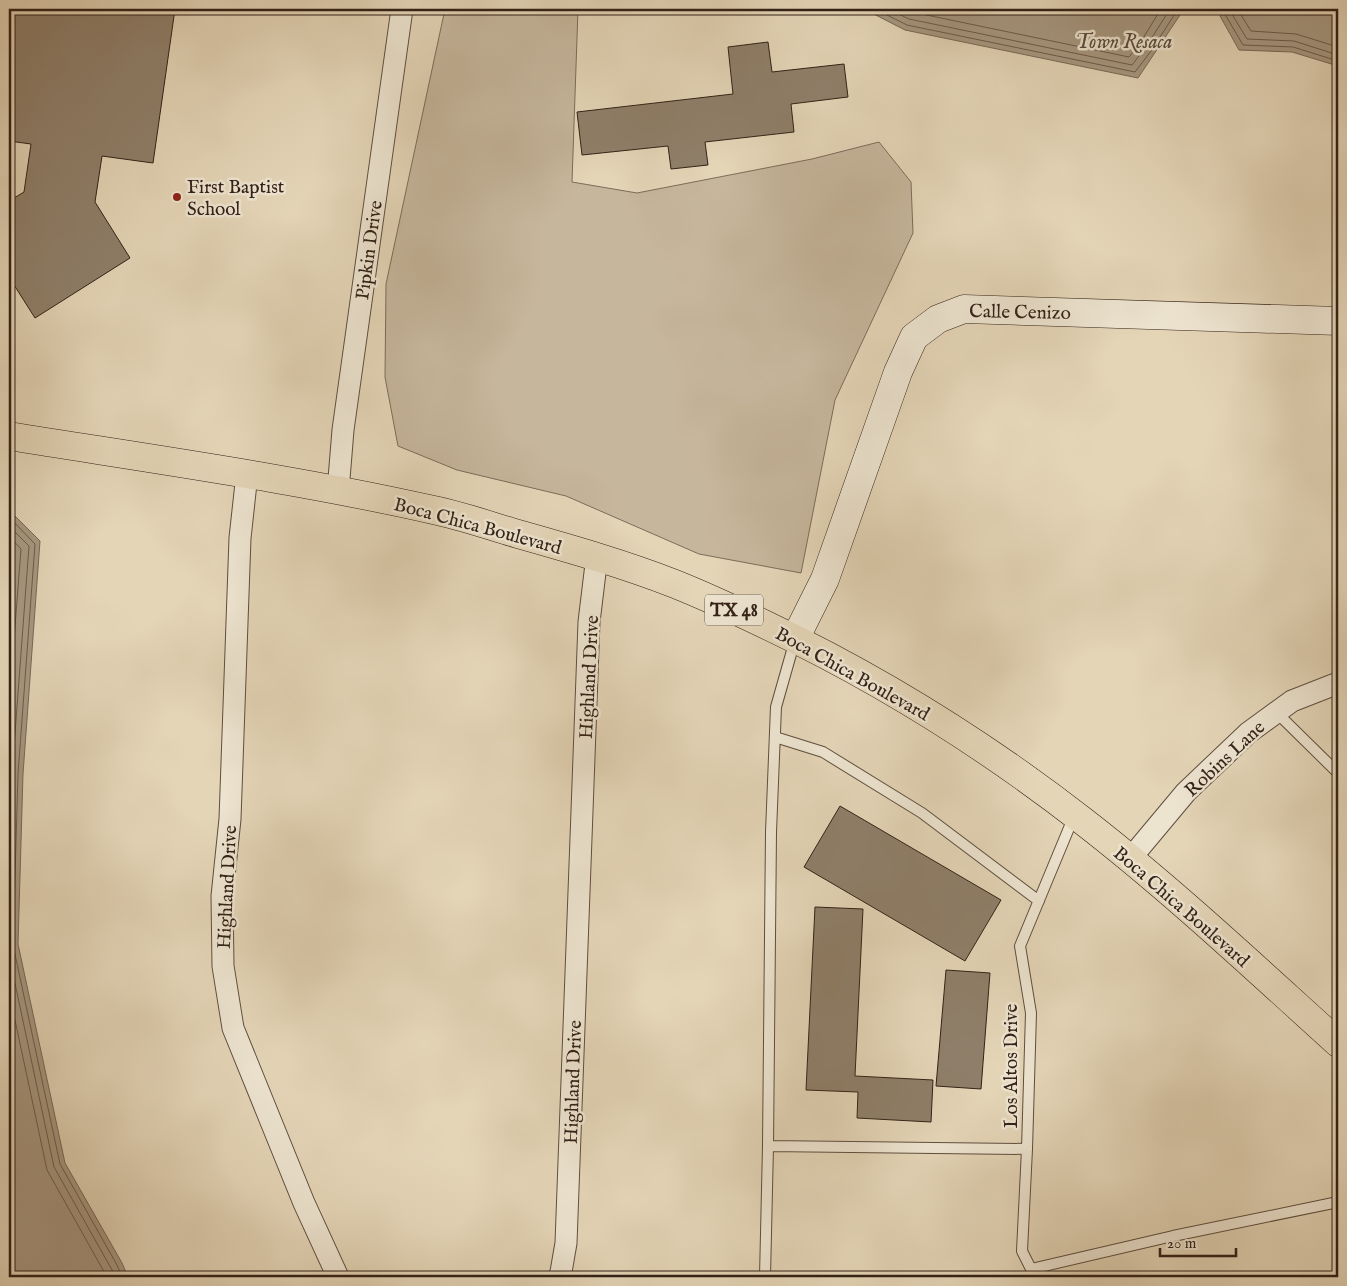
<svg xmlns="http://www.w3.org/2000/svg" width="1347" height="1286" font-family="'IM FELL English',serif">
	<rect width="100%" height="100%" fill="#e4d5b7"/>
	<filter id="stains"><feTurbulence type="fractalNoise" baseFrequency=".004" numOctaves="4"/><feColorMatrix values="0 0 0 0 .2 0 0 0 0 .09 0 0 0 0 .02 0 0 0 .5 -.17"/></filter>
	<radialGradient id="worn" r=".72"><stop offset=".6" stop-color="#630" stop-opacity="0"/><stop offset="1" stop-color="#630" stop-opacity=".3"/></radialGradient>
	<path fill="#c6b69c" stroke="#7c6c5a" d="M 445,9 L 578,9 L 572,182 L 637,193 L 812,159 L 879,142 L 911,182 L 913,233 L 835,400 L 801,573 L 699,554 L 566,496 L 457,470 L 398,446 L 385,377 L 386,284 Z"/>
	<path fill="#a79881" stroke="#786857" d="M 864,9 L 1184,9 L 1138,78 L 905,30 Z
		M 1223,9 L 1338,9 L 1338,66 L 1292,52 L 1239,50 L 1220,16 Z
		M 9,510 L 40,541 L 23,774 L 18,944 L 65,1163 L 122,1263 L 128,1277 L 9,1277 Z"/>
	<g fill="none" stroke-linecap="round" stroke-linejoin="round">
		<path stroke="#6c5c4c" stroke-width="1" d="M 875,9 L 907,25 L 1135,72 L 1151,51 L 1178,9
			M 888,9 L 909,19 L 1132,65 L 1146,47 L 1170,9
			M 905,9 L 912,12 L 1129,57 L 1140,43 L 1161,9
			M 1227,9 L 1226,16 L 1243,45 L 1293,47 L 1338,61
			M 1234,9 L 1233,16 L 1247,39 L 1294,41 L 1338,55
			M 1241,9 L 1241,15 L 1251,31 L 1296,34 L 1338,47
			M 9,517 L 35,544 L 18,774 L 13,945 L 60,1164 L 117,1265 L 122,1277
			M 9,526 L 29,546 L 12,774 L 9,875
			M 9,536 L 21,549 L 9,704
			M 9,955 L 54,1167 L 116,1277
			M 9,992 L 47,1170 L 107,1277"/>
	</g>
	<path fill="#8f7f6a" stroke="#322117" d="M 9,9 L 175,9 L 153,163 L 102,156 L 95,202 L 130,258 L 35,318 L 9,277 L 9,201 L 24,192 L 31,144 L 9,141 Z
		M 768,42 L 772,72 L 844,64 L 848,97 L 791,104 L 794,132 L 705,142 L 708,165 L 671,169 L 668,146 L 582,155 L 577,112 L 733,94 L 728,47 Z
		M 840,806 L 1001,900 L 965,961 L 804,867 Z
		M 815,907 L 863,909 L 855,1076 L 933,1080 L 931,1122 L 857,1118 L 858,1092 L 806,1090 Z
		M 946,970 L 990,973 L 981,1089 L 936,1086 Z"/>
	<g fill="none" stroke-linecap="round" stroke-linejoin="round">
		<g stroke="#5e4e3f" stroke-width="12">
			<path id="lane" d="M 1276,712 L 1338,773
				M 775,737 L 823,752 L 922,813 L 1039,901
				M 768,1146 L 1027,1149 L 1031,1013 L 1020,946 L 1074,816
				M 1027,1149 L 1022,1251 L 1031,1269 L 1173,1236 L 1338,1202
				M 765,1277 L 768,1146 L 771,832 L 776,707 L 795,640"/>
		</g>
		<g stroke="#5e4e3f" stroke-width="23">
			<path id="street" d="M 247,474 L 240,538 L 230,819 L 222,896 L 223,966 L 233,1028 L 304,1203 L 338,1277
				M 338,491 L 343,430 L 402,9
				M 1130,859 L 1186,792 L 1248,733 L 1292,701 L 1338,683
				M 559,1277 L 561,1272 L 566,1243 L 589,622 L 597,556"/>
		</g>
		<g stroke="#322117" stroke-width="29">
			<path id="secondary" d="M 795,639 L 825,579 L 898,372 L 914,337 L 938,319 L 964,309 L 1338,321"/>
		</g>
		<g stroke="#322117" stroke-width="29">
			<path id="primary" d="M 9,436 C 152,459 297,479 438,511 C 465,517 491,526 518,534 C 571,549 624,564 675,584 C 705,596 735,610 764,624 C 878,678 984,744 1083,821 C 1172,890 1255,968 1338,1043"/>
		</g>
		<use href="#lane" stroke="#ede4d0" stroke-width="10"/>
		<use href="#street" stroke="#ede4d0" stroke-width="21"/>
		<use href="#secondary" stroke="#ede4d0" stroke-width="28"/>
		<use href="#primary" stroke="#e4d5b7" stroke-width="28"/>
	</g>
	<circle fill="#8f2418" stroke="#ede4d0" stroke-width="2" cx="177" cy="197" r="5"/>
	<g text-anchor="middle" stroke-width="5" stroke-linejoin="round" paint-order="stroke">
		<rect fill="#ede4d0" stroke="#6a5c4e" stroke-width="1" x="705" y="594.5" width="58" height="31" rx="4"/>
		<g font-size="18" font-weight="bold" fill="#322117">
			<text x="734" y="616">TX 48</text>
		</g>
		<g font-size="19" fill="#322117" stroke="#ede4d0" text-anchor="start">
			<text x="187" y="193">First Baptist<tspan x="187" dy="22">School</tspan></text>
		</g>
		<g font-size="19" fill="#322117" stroke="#ede4d0">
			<text transform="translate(368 250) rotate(-82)" y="7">Pipkin Drive</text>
			<text transform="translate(1020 311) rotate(1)" y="7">Calle Cenizo</text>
			<text transform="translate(478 525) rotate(15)" y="7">Boca Chica Boulevard</text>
			<text transform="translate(853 673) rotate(29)" y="7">Boca Chica Boulevard</text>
			<text transform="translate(588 677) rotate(-87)" y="7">Highland Drive</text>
			<text transform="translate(1224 758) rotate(-43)" y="7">Robins Lane</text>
			<text transform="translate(226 887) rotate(-87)" y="7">Highland Drive</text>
			<text transform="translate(1182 906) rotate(41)" y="7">Boca Chica Boulevard</text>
			<text transform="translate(1010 1066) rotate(-90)" y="7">Los Altos Drive</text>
			<text transform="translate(572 1082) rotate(-88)" y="7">Highland Drive</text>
		</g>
		<g font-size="20" font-style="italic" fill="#5b4b3c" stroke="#ede4d0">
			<text x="1124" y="48">Town Resaca</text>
		</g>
	</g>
	<rect width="1347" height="1286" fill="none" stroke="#e4d5b7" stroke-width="30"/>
	<rect x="10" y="10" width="1327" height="1266" fill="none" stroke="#322117" stroke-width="2.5"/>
	<rect x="15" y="15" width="1317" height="1256" fill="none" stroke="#322117"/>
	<path d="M1160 1248v8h76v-8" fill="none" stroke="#322117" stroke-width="2.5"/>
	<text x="1167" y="1248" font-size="15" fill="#322117" stroke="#ede4d0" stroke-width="4" paint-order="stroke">20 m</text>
	<rect width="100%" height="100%" filter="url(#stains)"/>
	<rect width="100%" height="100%" fill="url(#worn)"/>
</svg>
